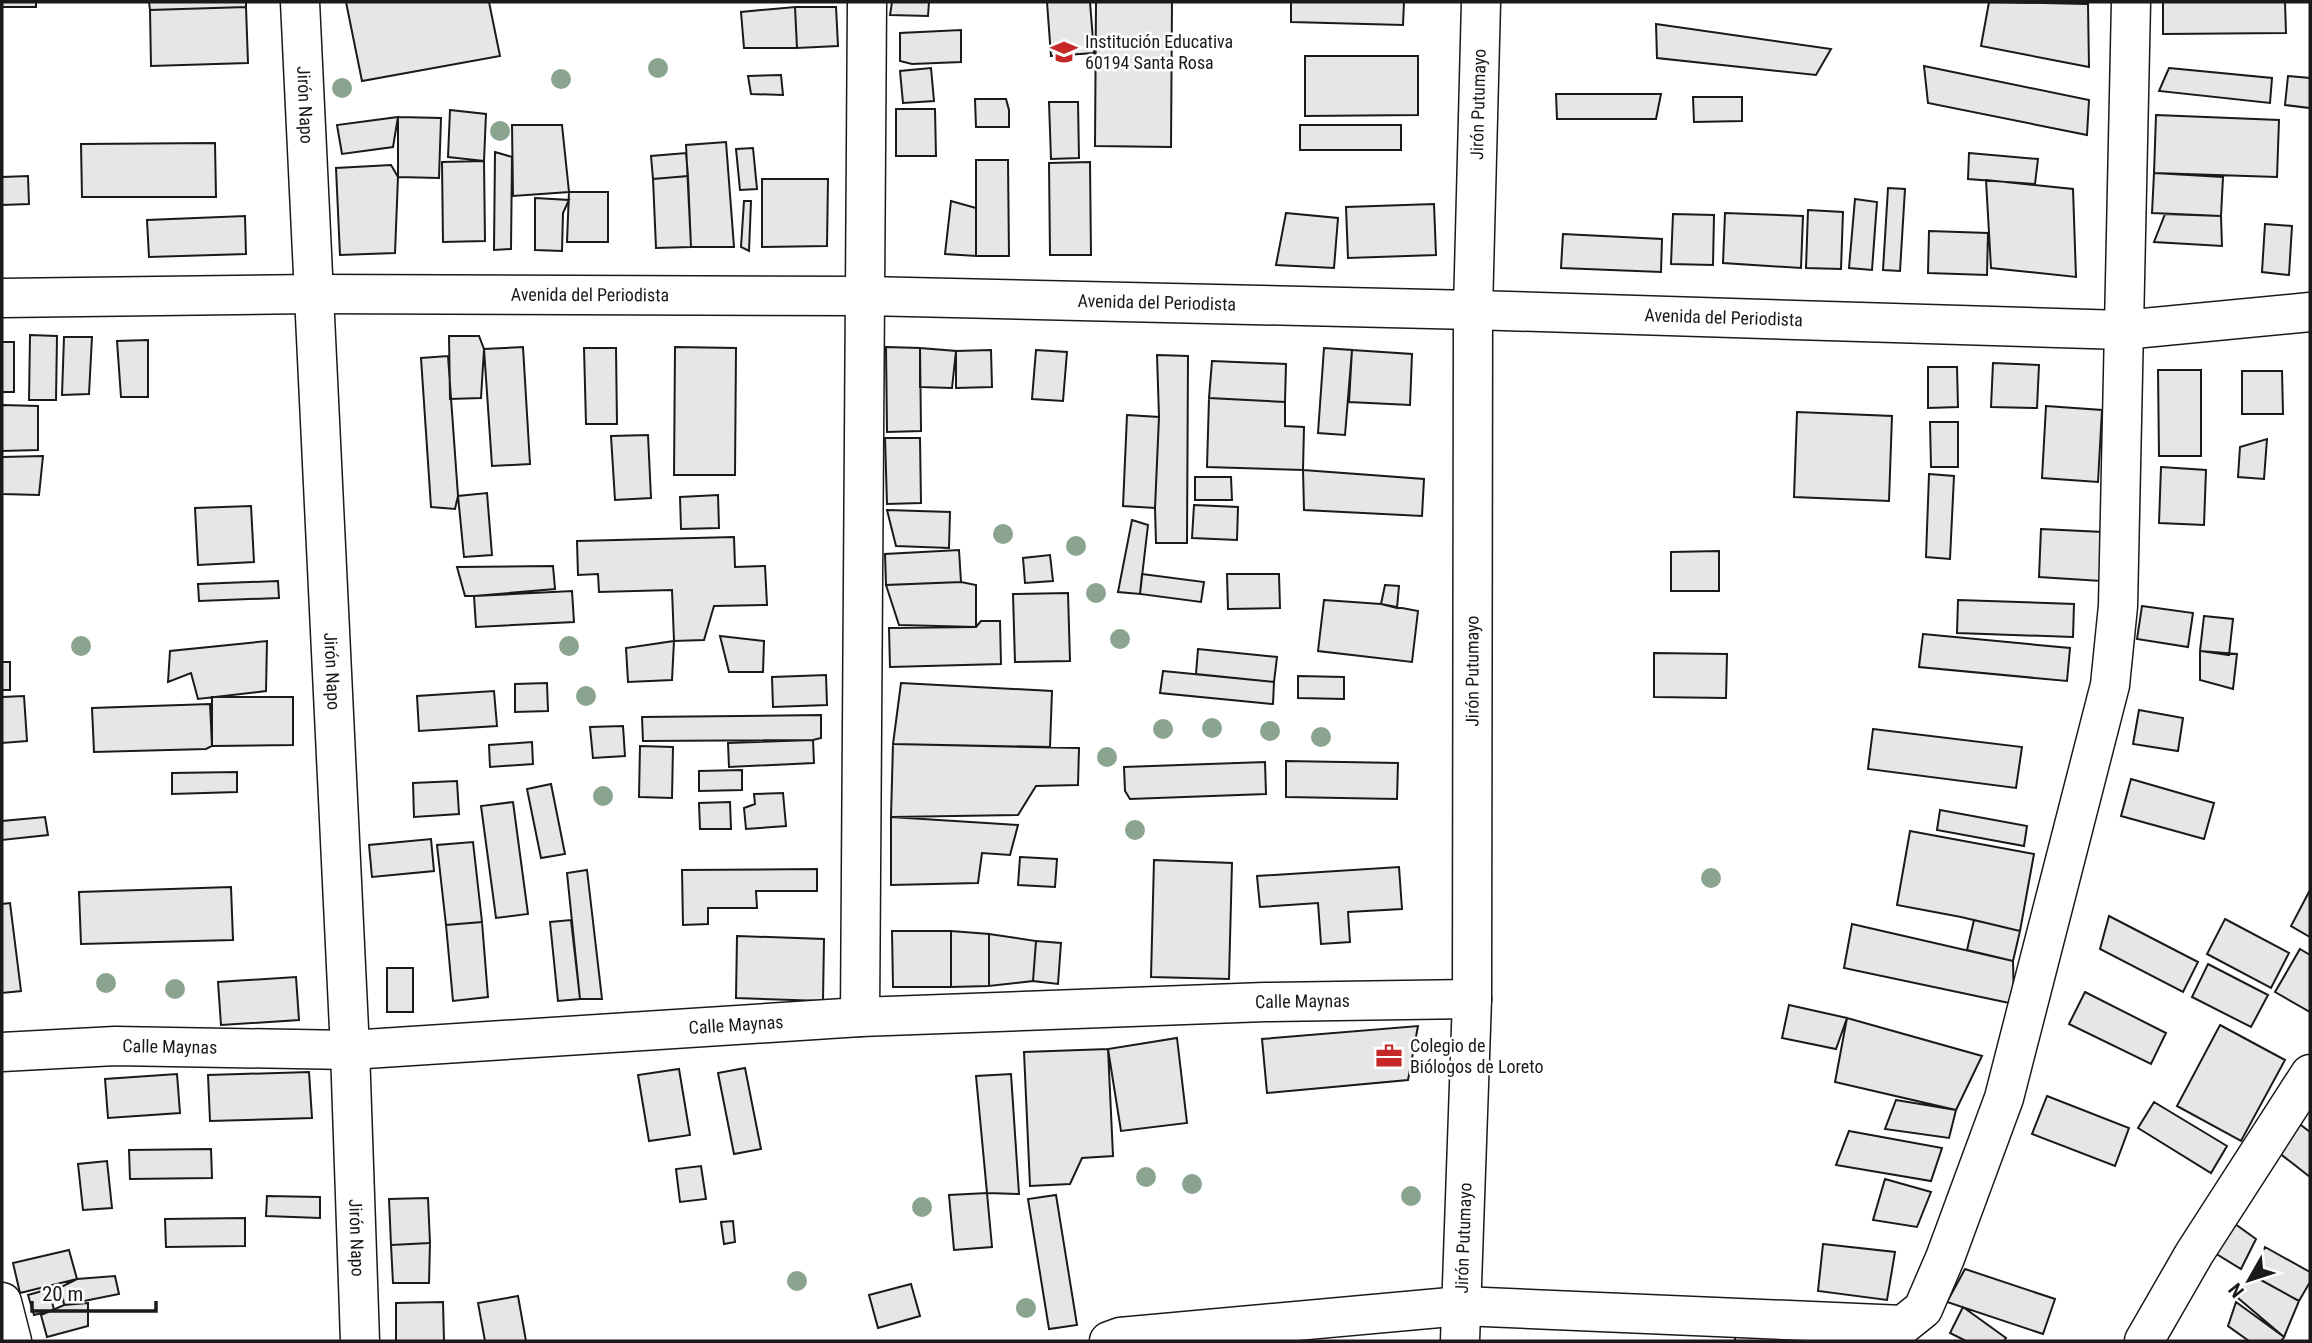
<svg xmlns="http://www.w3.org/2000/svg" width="2312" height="1343" font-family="'Roboto Condensed',sans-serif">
	<rect width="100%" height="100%" fill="#fff"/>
	<path fill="#e6e6e6" stroke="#1a1a1a" stroke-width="2" d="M 2,2 L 36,2 L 36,7 L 2,7 Z
		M 149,2 L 246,2 L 246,7 L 150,10 Z
		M 346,2 L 489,2 L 500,56 L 362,81 Z
		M 892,2 L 929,2 L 928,16 L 890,15 Z
		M 1047,2 L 1090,2 L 1094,53 L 1051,56 Z
		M 1096,2 L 1172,2 L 1171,147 L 1095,146 Z
		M 1291,2 L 1404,2 L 1403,25 L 1291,22 Z
		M 1989,2 L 2088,4 L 2089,67 L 1981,46 Z
		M 2163,2 L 2285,2 L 2286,33 L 2163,34 Z
		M 246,7 L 248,63 L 151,66 L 150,10 Z
		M 795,7 L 797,48 L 744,48 L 741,12 Z
		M 795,7 L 836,7 L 838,46 L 797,48 Z
		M 1656,24 L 1831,49 L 1816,75 L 1657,58 Z
		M 961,30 L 961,62 L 912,64 L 900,61 L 900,33 Z
		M 1305,56 L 1418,56 L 1418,115 L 1305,116 Z
		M 1924,66 L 2089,100 L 2087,135 L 1928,103 Z
		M 931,68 L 934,101 L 903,103 L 900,71 Z
		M 2169,68 L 2272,78 L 2270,103 L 2159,91 Z
		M 781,75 L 783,95 L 751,94 L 748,76 Z
		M 2288,76 L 2310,78 L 2310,108 L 2285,105 Z
		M 1556,94 L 1661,94 L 1656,119 L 1557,119 Z
		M 1693,97 L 1742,97 L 1742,121 L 1694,122 Z
		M 975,99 L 1006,99 L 1009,110 L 1009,127 L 976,127 Z
		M 1049,102 L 1078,102 L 1079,158 L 1051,159 Z
		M 896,109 L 935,109 L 936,156 L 896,156 Z
		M 450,110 L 486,114 L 484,161 L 448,157 Z
		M 2156,115 L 2279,120 L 2277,177 L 2154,173 Z
		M 398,117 L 441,118 L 439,178 L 398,177 Z
		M 398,117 L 393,147 L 342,154 L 337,125 Z
		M 512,125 L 562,125 L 569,192 L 513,196 Z
		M 1300,125 L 1401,125 L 1401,150 L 1300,150 Z
		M 726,142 L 734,247 L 691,247 L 686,145 Z
		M 215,143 L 216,197 L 82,197 L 81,144 Z
		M 753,148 L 757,189 L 740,190 L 736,149 Z
		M 495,152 L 512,157 L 511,249 L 494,250 Z
		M 686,153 L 688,176 L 653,179 L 651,156 Z
		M 1969,153 L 2038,159 L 2035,184 L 1968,179 Z
		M 976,160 L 1008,160 L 1009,256 L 976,256 Z
		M 484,161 L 485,241 L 443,242 L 442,162 Z
		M 1090,162 L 1091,255 L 1050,255 L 1049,163 Z
		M 391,165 L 398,177 L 395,253 L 340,255 L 336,168 Z
		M 2154,173 L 2223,177 L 2221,216 L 2152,213 Z
		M 28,176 L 29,204 L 2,205 L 2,177 Z
		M 688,176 L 691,247 L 656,248 L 653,179 Z
		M 762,179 L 828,179 L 827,246 L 762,247 Z
		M 1986,180 L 2073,189 L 2076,277 L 1991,268 Z
		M 1888,188 L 1905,189 L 1900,271 L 1883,270 Z
		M 569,192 L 608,192 L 608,242 L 567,242 Z
		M 535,198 L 569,200 L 563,213 L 562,251 L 535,250 Z
		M 1855,199 L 1877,202 L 1872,270 L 1849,268 Z
		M 744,201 L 751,201 L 749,251 L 741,247 Z
		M 951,201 L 976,208 L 976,256 L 945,254 Z
		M 1434,204 L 1436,255 L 1348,258 L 1346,207 Z
		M 1808,210 L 1843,212 L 1841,269 L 1806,268 Z
		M 1286,213 L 1338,218 L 1334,268 L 1276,265 Z
		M 1725,213 L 1803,216 L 1801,268 L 1723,263 Z
		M 1673,214 L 1714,215 L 1713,265 L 1671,264 Z
		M 2165,214 L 2221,216 L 2222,246 L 2154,242 Z
		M 245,216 L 246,254 L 149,257 L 147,220 Z
		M 2265,224 L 2292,226 L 2289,275 L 2262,272 Z
		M 1929,231 L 1988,233 L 1987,275 L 1928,273 Z
		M 1563,234 L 1662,239 L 1661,272 L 1561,268 Z
		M 30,335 L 57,336 L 56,400 L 29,400 Z
		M 449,336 L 479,336 L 484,349 L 481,398 L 450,399 Z
		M 64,337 L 92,337 L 89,394 L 62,395 Z
		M 148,340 L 148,397 L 121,397 L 117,341 Z
		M 2,342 L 14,342 L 14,392 L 2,392 Z
		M 523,347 L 530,464 L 492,466 L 484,349 Z
		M 675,347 L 736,348 L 735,475 L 674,475 Z
		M 886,347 L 920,348 L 921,431 L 887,432 Z
		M 584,348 L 616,348 L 617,424 L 586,424 Z
		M 920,348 L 956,351 L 952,388 L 920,387 Z
		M 1324,348 L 1352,350 L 1345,435 L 1318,433 Z
		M 991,350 L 992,387 L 956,388 L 956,351 Z
		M 1036,350 L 1067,352 L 1063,401 L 1032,399 Z
		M 1352,350 L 1412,354 L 1410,405 L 1349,402 Z
		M 1157,355 L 1188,356 L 1187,543 L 1156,543 L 1155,508 L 1159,417 Z
		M 448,356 L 458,496 L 455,509 L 431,507 L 421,358 Z
		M 1212,361 L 1286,364 L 1285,402 L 1209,398 Z
		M 1993,363 L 2039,365 L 2037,408 L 1991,407 Z
		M 1928,367 L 1957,367 L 1958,407 L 1928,408 Z
		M 2158,370 L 2201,370 L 2201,456 L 2159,456 Z
		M 2242,371 L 2282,371 L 2283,414 L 2242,414 Z
		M 1209,398 L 1285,402 L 1285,426 L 1304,427 L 1303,470 L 1207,467 Z
		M 2,405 L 38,406 L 38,450 L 2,451 Z
		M 2046,406 L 2102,410 L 2098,482 L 2042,478 Z
		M 1797,412 L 1892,416 L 1889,501 L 1794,497 Z
		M 1127,415 L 1159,417 L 1155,508 L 1123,506 Z
		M 1930,422 L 1958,422 L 1958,467 L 1931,467 Z
		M 648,435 L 651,498 L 615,500 L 611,436 Z
		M 885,438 L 920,438 L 921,503 L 887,504 Z
		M 2267,439 L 2264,479 L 2238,477 L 2240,447 Z
		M 43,456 L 39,495 L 2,494 L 2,457 Z
		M 2161,467 L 2206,470 L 2204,525 L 2159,523 Z
		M 1303,470 L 1424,479 L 1422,516 L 1304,510 Z
		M 1929,474 L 1954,476 L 1950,559 L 1926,557 Z
		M 1195,477 L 1231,477 L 1232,500 L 1195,500 Z
		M 487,493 L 492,555 L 464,557 L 458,496 Z
		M 718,495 L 719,528 L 681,529 L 680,497 Z
		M 1194,505 L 1238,507 L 1237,540 L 1192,538 Z
		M 251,506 L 254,562 L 198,565 L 195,508 Z
		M 887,510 L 950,512 L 949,548 L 896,546 Z
		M 1132,520 L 1148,525 L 1140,594 L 1118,592 Z
		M 2041,529 L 2103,532 L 2101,581 L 2039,577 Z
		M 734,537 L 735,567 L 765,566 L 767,605 L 714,606 L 704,640 L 674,641 L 672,590 L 599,592 L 598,574 L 578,575 L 577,541 Z
		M 959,550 L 961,582 L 886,585 L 885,554 Z
		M 1719,551 L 1719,591 L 1671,591 L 1671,552 Z
		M 1050,555 L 1053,581 L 1025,583 L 1023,558 Z
		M 553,566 L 555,589 L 474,596 L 465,596 L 457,567 Z
		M 1142,574 L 1204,582 L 1201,602 L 1140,594 Z
		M 1227,574 L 1279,574 L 1280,608 L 1228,609 Z
		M 278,581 L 279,598 L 199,601 L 198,584 Z
		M 961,582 L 976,585 L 976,627 L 899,625 L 886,585 Z
		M 1385,585 L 1399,586 L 1397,608 L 1381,604 Z
		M 572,591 L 574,622 L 476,627 L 474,596 Z
		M 1068,593 L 1070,661 L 1015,662 L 1013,594 Z
		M 1324,600 L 1381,604 L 1418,611 L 1412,662 L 1318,651 Z
		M 1958,600 L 2074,604 L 2073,637 L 1957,633 Z
		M 2142,606 L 2193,613 L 2188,647 L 2137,639 Z
		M 2204,616 L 2233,619 L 2229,655 L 2200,651 Z
		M 981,621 L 1000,621 L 1001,664 L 890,667 L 889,628 L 976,627 Z
		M 1923,634 L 2070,648 L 2067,681 L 1919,667 Z
		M 720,636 L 764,641 L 763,672 L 729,672 Z
		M 267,641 L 266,691 L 198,699 L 191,673 L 168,682 L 170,651 Z
		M 674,641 L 672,680 L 628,682 L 626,648 Z
		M 1198,649 L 1277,657 L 1274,682 L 1196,674 Z
		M 2200,651 L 2237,654 L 2233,689 L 2200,680 Z
		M 1654,653 L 1727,654 L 1726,698 L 1654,697 Z
		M 2,662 L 10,662 L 10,690 L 2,690 Z
		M 1163,671 L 1274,682 L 1273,704 L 1160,693 Z
		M 826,675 L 827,705 L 773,707 L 772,677 Z
		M 1298,676 L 1344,677 L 1344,699 L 1298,698 Z
		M 547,683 L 548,711 L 515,712 L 515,684 Z
		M 901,683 L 1052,691 L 1050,747 L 893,744 Z
		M 494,691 L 497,726 L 419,731 L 417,696 Z
		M 24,696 L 27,741 L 2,743 L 2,697 Z
		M 212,697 L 293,697 L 293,745 L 212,746 Z
		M 210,704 L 212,746 L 206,749 L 94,752 L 92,708 Z
		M 2139,710 L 2183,718 L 2178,751 L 2133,744 Z
		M 821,715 L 821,738 L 813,740 L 643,741 L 642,717 Z
		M 623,726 L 625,756 L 593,758 L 590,727 Z
		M 1873,729 L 2022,747 L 2016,788 L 1868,769 Z
		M 813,740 L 814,763 L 729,767 L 728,743 Z
		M 532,742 L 533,764 L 490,767 L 489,745 Z
		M 893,744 L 1079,748 L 1078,785 L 1036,786 L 1018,815 L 891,817 Z
		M 640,746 L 673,747 L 672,798 L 639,797 Z
		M 1286,761 L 1398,763 L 1397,799 L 1286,797 Z
		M 1265,762 L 1266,794 L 1130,799 L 1125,791 L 1124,767 Z
		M 742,770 L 742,790 L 699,791 L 699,771 Z
		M 237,772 L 237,792 L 172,794 L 172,773 Z
		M 2131,779 L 2214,803 L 2204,839 L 2121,816 Z
		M 457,781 L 459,814 L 414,817 L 413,783 Z
		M 551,784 L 565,854 L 541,858 L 527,789 Z
		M 783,793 L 786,826 L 746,829 L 744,808 L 755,804 L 754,794 Z
		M 513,802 L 528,914 L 496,918 L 481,806 Z
		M 730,802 L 731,829 L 700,829 L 699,803 Z
		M 1940,810 L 2027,826 L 2024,846 L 1937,830 Z
		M 45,817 L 48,835 L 2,840 L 2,821 Z
		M 891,817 L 1018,825 L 1010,855 L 982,853 L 978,883 L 891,885 Z
		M 1910,831 L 2034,854 L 2020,931 L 1961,917 L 1897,905 Z
		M 431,839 L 434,871 L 372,877 L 369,845 Z
		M 473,842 L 482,922 L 446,925 L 437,845 Z
		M 1020,857 L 1057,859 L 1055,887 L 1018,885 Z
		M 1154,860 L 1232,863 L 1229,979 L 1151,977 Z
		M 1399,867 L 1402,909 L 1348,912 L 1350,942 L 1321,944 L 1318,903 L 1260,907 L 1257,876 Z
		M 817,869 L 817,891 L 756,891 L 757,908 L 708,908 L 708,924 L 683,925 L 682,870 Z
		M 587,870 L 602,999 L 580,999 L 567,873 Z
		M 231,887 L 233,940 L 81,944 L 79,892 Z
		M 2310,890 L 2310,937 L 2291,926 Z
		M 10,903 L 21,991 L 2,993 L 2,904 Z
		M 2109,916 L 2198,962 L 2183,992 L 2100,949 Z
		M 2225,919 L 2289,953 L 2271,988 L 2207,954 Z
		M 571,920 L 580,999 L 558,1001 L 550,922 Z
		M 1974,920 L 2020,931 L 2013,961 L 1967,950 Z
		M 482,922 L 488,997 L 453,1001 L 446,925 Z
		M 1852,924 L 2013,961 L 2014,1004 L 1844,968 Z
		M 892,931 L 951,931 L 951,987 L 893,987 Z
		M 951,931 L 989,934 L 989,986 L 951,987 Z
		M 989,934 L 1036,941 L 1033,981 L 989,986 Z
		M 737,936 L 824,939 L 823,1001 L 736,998 Z
		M 1036,941 L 1061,943 L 1058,984 L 1033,981 Z
		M 2300,949 L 2310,955 L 2310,1012 L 2275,992 Z
		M 2208,964 L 2268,995 L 2251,1027 L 2192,997 Z
		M 387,968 L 413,968 L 413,1012 L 387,1012 Z
		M 296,977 L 299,1020 L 221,1025 L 218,982 Z
		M 2085,992 L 2166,1033 L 2151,1064 L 2069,1024 Z
		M 1789,1005 L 1847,1018 L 1836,1049 L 1782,1038 Z
		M 1847,1018 L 1982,1056 L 1956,1110 L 1835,1082 Z
		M 2220,1025 L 2285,1060 L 2241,1141 L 2177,1106 Z
		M 1418,1026 L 1408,1080 L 1267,1093 L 1262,1039 Z
		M 1177,1038 L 1187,1123 L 1121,1131 L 1108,1049 Z
		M 1108,1049 L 1113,1156 L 1082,1158 L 1070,1184 L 1030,1186 L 1024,1052 Z
		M 745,1068 L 761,1149 L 734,1154 L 718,1073 Z
		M 679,1069 L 690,1135 L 649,1141 L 638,1075 Z
		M 309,1072 L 312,1118 L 210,1121 L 208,1075 Z
		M 177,1074 L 180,1113 L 108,1118 L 105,1079 Z
		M 1011,1074 L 1019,1194 L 987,1193 L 976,1076 Z
		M 2047,1096 L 2129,1128 L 2115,1166 L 2032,1134 Z
		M 1896,1100 L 1956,1110 L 1949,1138 L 1885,1129 Z
		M 2154,1102 L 2227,1146 L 2211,1173 L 2138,1128 Z
		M 2293,1119 L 2310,1132 L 2310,1177 L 2274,1149 Z
		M 1849,1131 L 1942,1148 L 1931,1181 L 1836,1165 Z
		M 211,1149 L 212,1178 L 130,1179 L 129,1150 Z
		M 107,1161 L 112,1208 L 83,1210 L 78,1164 Z
		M 701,1166 L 706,1199 L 680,1202 L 676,1169 Z
		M 1885,1179 L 1931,1192 L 1917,1227 L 1873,1220 Z
		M 987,1193 L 992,1247 L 954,1250 L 949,1195 Z
		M 1056,1195 L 1077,1325 L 1049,1329 L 1028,1199 Z
		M 267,1196 L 320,1197 L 320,1218 L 266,1216 Z
		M 428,1198 L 430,1243 L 391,1245 L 389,1199 Z
		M 245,1218 L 245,1246 L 166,1247 L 165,1219 Z
		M 733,1221 L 735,1242 L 724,1244 L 721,1222 Z
		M 2231,1221 L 2256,1239 L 2241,1269 L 2210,1250 Z
		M 430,1243 L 429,1283 L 393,1283 L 391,1245 Z
		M 1823,1244 L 1895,1252 L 1887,1300 L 1818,1291 Z
		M 2265,1247 L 2310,1272 L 2310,1282 L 2299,1301 L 2250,1274 Z
		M 69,1250 L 77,1279 L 20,1293 L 13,1263 Z
		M 1965,1269 L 2055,1299 L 2043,1334 L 1947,1302 Z
		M 2250,1274 L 2299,1301 L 2284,1337 L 2238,1298 Z
		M 115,1276 L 119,1294 L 64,1305 L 61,1287 L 77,1279 Z
		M 911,1284 L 920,1316 L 878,1328 L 869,1295 Z
		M 49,1289 L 54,1310 L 34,1315 L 28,1295 Z
		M 518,1296 L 526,1341 L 485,1341 L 478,1303 Z
		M 443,1302 L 444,1341 L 396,1341 L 396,1303 Z
		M 2236,1302 L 2284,1337 L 2281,1341 L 2249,1341 L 2228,1326 Z
		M 88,1303 L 88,1326 L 47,1337 L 41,1315 L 64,1305 Z
		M 1963,1307 L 2006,1338 L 2004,1341 L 1966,1341 L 1950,1333 Z
		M 1785,1332 L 1784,1341 L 1735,1341 L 1735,1337 Z"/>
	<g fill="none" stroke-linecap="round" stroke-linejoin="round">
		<g stroke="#1a1a1a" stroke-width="41">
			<g id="minor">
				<path id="s1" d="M 300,2 L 350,1050 L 360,1341"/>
				<path id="s2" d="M 2,298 L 313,294 L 865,296 L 1473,310 L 2123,330 L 2310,312"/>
				<path d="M 860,1017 L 867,2"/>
				<path id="s3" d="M 2,1052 L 115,1046 L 350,1050 L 860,1017 L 1265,1002 L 1472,999"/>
				<path d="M 2,1302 L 12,1341"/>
				<path d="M 1109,1341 L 1120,1337 L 1461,1306 L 1903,1325 L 1923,1309 L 1945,1258 L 2004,1098 L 2110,685 L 2118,606 L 2131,2"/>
				<path id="s4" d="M 1460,1341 L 1472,999 L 1473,310 L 1481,2"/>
				<path d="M 2144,1341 L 2194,1254 L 2310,1074"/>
			</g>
		</g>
		<use href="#minor" stroke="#fff" stroke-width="38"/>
	</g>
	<g fill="#8aa48f">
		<circle cx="658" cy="68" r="10"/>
		<circle cx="561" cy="79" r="10"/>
		<circle cx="342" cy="88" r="10"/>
		<circle cx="500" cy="131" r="10"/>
		<circle cx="1003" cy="534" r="10"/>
		<circle cx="1076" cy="546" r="10"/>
		<circle cx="1096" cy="593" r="10"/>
		<circle cx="1120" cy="639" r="10"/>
		<circle cx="81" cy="646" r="10"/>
		<circle cx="569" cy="646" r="10"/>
		<circle cx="586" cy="696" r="10"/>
		<circle cx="1212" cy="728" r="10"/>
		<circle cx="1163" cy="729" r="10"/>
		<circle cx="1270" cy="731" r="10"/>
		<circle cx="1321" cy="737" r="10"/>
		<circle cx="1107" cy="757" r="10"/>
		<circle cx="603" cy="796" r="10"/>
		<circle cx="1135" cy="830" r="10"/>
		<circle cx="1711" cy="878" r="10"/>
		<circle cx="106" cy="983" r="10"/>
		<circle cx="175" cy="989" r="10"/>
		<circle cx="1146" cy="1177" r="10"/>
		<circle cx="1192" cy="1184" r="10"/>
		<circle cx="1411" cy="1196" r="10"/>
		<circle cx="922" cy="1207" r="10"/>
		<circle cx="797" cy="1281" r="10"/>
		<circle cx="1026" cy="1308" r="10"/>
	</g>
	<defs>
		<g id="school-bare" transform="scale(2.1)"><path d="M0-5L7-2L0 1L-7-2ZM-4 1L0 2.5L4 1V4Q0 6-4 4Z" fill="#c62828" stroke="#fff" stroke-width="2.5" paint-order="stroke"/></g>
		<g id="office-bare" transform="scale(2.1)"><path d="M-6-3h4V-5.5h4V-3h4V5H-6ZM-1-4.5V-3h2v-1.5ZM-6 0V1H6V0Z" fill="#c62828" stroke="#fff" stroke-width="2.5" paint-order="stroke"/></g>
	</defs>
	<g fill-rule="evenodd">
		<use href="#school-bare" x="1064" y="52"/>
		<use href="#office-bare" x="1389" y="1056"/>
	</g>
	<g text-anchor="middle" stroke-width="5" stroke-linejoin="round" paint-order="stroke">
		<g font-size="18" fill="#1a1a1a" stroke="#fff" text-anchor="start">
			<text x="1085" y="48">Institución Educativa<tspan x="1085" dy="21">60194 Santa Rosa</tspan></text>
			<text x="1410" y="1052">Colegio de<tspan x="1410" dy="21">Biólogos de Loreto</tspan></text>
		</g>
		<g font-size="18" fill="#1a1a1a" stroke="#fff">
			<text dy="6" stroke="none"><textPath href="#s1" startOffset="103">Jirón Napo</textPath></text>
			<text dy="6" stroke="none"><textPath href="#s4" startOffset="1237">Jirón Putumayo</textPath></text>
			<text dy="6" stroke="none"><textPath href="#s2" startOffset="588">Avenida del Periodista</textPath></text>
			<text dy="6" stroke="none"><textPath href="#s2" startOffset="1155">Avenida del Periodista</textPath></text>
			<text dy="6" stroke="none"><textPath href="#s2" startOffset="1722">Avenida del Periodista</textPath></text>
			<text dy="6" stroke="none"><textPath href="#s1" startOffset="670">Jirón Napo</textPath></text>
			<text dy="6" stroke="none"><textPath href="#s4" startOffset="670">Jirón Putumayo</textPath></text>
			<text dy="6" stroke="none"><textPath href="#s3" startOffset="1302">Calle Maynas</textPath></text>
			<text dy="6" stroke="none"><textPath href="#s3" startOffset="735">Calle Maynas</textPath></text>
			<text dy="6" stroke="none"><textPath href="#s3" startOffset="168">Calle Maynas</textPath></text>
			<text dy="6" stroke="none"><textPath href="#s1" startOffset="1237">Jirón Napo</textPath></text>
			<text dy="6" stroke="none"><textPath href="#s4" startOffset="103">Jirón Putumayo</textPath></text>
		</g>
	</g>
	<rect width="2312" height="1343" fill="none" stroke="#1a1a1a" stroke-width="7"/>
	<g transform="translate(2249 1280) rotate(231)" stroke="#ffffff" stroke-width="5" paint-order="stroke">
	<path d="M0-5L12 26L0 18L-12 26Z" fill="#1a1a1a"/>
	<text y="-10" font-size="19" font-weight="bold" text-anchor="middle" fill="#1a1a1a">N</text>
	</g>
	<path d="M32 1301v10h124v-10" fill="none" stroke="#1a1a1a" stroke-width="3.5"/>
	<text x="42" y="1301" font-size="21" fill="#1a1a1a" stroke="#ffffff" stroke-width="5" paint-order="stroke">20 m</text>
</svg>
